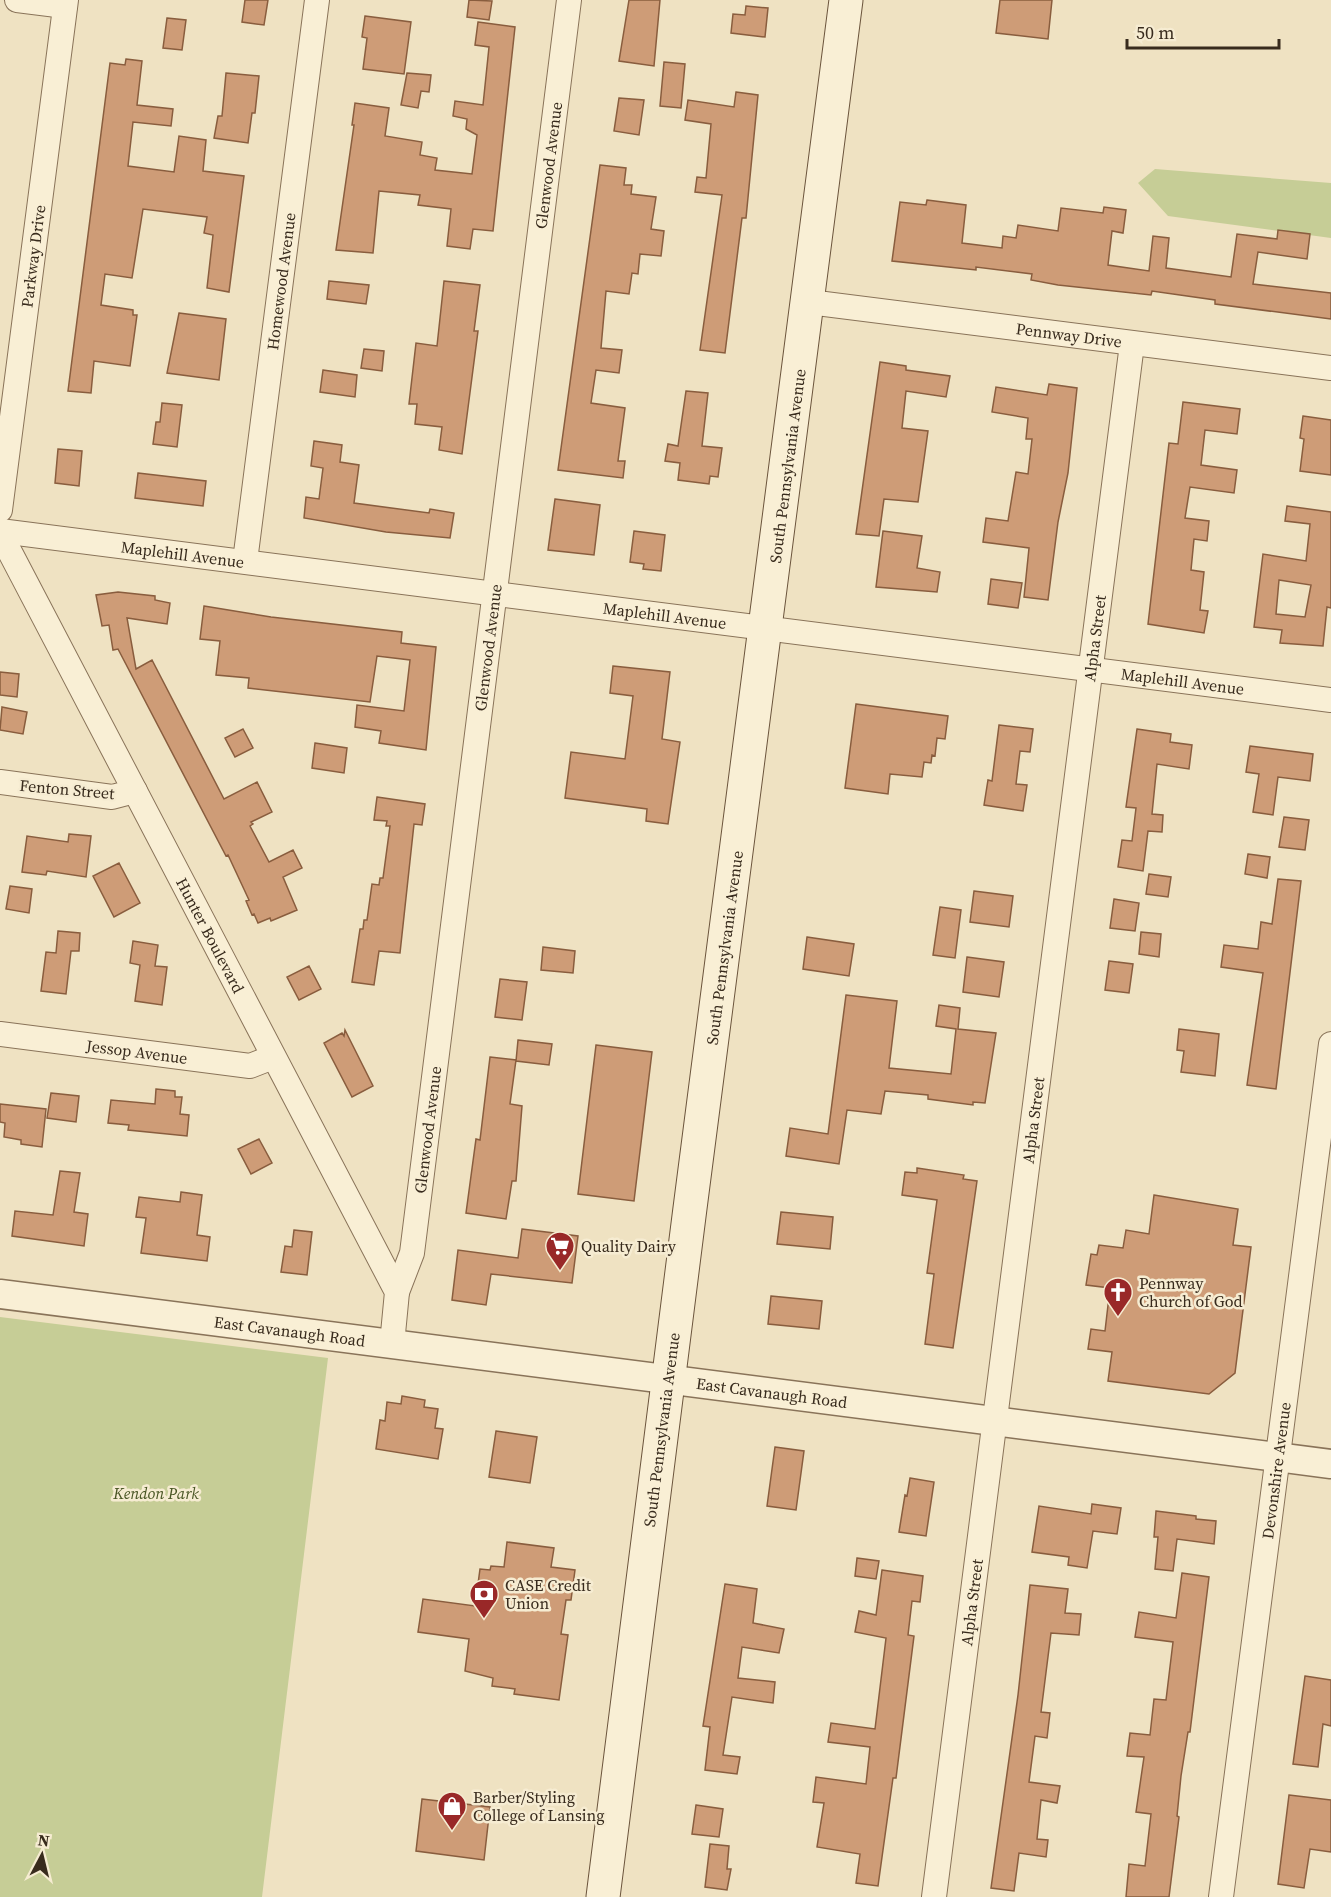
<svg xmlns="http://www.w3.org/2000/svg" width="1331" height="1897" font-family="'Source Serif 4',serif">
	<rect width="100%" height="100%" fill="#efe2c2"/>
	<path fill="#c6cd96" d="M 1155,169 L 1331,183 L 1331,238 L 1168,216 L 1138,183 Z
		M 0,1317 L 328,1358 L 262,1897 L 0,1897 Z"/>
	<path fill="#ce9c77" stroke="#895d3e" stroke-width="1.5" fill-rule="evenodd" d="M 245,0 L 268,0 L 264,25 L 242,22 Z
		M 469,0 L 492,1 L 489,20 L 467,17 Z
		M 629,0 L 660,0 L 654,66 L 619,61 Z
		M 1000,0 L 1052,0 L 1048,39 L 996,33 Z
		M 746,6 L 768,8 L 765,37 L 731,33 L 733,14 L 745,15 Z
		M 365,16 L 411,22 L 404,74 L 363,69 L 367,38 L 362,37 Z
		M 167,18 L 186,20 L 182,50 L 163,48 Z
		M 478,22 L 515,27 L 493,231 L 473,229 L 470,249 L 447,246 L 451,209 L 418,205 L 420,195 L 379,191 L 373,253 L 336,250 L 354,125 L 352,125 L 355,103 L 389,108 L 385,136 L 422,142 L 420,155 L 437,158 L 435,170 L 472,174 L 477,135 L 466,129 L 467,119 L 453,116 L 455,101 L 483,105 L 489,47 L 475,45 Z
		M 126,59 L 142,61 L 137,105 L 173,109 L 171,126 L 133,122 L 128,166 L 174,172 L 179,136 L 206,140 L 203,171 L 244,176 L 229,292 L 207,288 L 213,235 L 204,233 L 207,217 L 143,209 L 132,278 L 105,274 L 101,305 L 133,310 L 133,315 L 137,315 L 130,366 L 94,361 L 91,393 L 68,391 L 110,63 L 125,65 Z
		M 664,62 L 685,64 L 681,108 L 660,106 Z
		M 226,73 L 259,76 L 255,113 L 252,113 L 248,143 L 214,138 L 218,116 L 222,116 Z
		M 407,73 L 431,75 L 429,92 L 421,91 L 418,108 L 401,105 Z
		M 736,92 L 758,95 L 746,218 L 742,218 L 725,353 L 700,350 L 722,195 L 695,192 L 697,177 L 706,178 L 711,124 L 685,120 L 688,100 L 734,107 Z
		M 619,98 L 644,100 L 639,135 L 614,131 Z
		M 600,165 L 626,168 L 624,185 L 632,185 L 631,194 L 656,197 L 651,229 L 664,231 L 661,256 L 640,254 L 638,274 L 632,273 L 629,294 L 606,291 L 601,348 L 622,350 L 619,373 L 596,370 L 591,403 L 625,408 L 618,461 L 625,461 L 623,478 L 558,470 Z
		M 927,200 L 966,205 L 962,243 L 1002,248 L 1003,236 L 1016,238 L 1018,225 L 1058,231 L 1061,208 L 1103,213 L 1104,207 L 1126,210 L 1123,233 L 1112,231 L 1108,265 L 1149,271 L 1153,236 L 1169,238 L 1166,268 L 1231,277 L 1237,234 L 1277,239 L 1278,230 L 1310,234 L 1307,259 L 1258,252 L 1253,284 L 1331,293 L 1331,319 L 1215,304 L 1215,300 L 1152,291 L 1151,295 L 1058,285 L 1031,280 L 1032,274 L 976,267 L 976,270 L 892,261 L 900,202 L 926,205 Z
		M 329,281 L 369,285 L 366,304 L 327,299 Z
		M 444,281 L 480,285 L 474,331 L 478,331 L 462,454 L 439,450 L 442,427 L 415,424 L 417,404 L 409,404 L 416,343 L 437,346 Z
		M 179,313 L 226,319 L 219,380 L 167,373 Z
		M 364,349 L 384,351 L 382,371 L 361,368 Z
		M 880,362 L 906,366 L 906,370 L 950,376 L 946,397 L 906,391 L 902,428 L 928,431 L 918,502 L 884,499 L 879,536 L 856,534 Z
		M 323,370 L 357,375 L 355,397 L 320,392 Z
		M 1049,384 L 1077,388 L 1068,473 L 1058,522 L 1048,600 L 1024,597 L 1029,548 L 983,542 L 986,518 L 1008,521 L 1016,472 L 1028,474 L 1032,439 L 1026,439 L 1028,418 L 992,412 L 996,387 L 1047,395 Z
		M 686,391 L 708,393 L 702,446 L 722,448 L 718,477 L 710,476 L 709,484 L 678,480 L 680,463 L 665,461 L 668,444 L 678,446 Z
		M 1183,402 L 1240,409 L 1237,434 L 1205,430 L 1201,465 L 1237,470 L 1234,493 L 1190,487 L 1185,518 L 1209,521 L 1207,541 L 1194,539 L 1191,570 L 1204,572 L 1200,610 L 1208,611 L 1204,633 L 1148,624 L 1169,443 L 1178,444 Z
		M 162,403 L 182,405 L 177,447 L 153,444 L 156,422 L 160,422 Z
		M 1303,416 L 1331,420 L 1331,475 L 1300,471 L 1304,439 L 1300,438 Z
		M 314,441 L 342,445 L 340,462 L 359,465 L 354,503 L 429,513 L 430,509 L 454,513 L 450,538 L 386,532 L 304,518 L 306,497 L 319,499 L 323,468 L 311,466 Z
		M 58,449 L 82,451 L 79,486 L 55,483 Z
		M 138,473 L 206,481 L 203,506 L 135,498 Z
		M 555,499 L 600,505 L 594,555 L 548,550 Z
		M 1287,506 L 1331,512 L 1331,608 L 1327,607 L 1323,646 L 1280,643 L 1282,630 L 1254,627 L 1263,554 L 1306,561 L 1310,524 L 1285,521 ZM 1279,580 L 1311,585 L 1305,617 L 1276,614 Z
		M 634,531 L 665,535 L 661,571 L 643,569 L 644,564 L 630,562 Z
		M 883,531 L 922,536 L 917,568 L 940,572 L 937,592 L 876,587 Z
		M 991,579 L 1022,583 L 1018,608 L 988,604 Z
		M 118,592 L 155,596 L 155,600 L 170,603 L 167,624 L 127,618 L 136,669 L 152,660 L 224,799 L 257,782 L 272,812 L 251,822 L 253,824 L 250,826 L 269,862 L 293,850 L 302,868 L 283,877 L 297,910 L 271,921 L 270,918 L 258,923 L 254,914 L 252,915 L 246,901 L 249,900 L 228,855 L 226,856 L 118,649 L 113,650 L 109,625 L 102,626 L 96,595 Z
		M 204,606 L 271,617 L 402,632 L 401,643 L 436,647 L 426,750 L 379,743 L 381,731 L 355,727 L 357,705 L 404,711 L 410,660 L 377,656 L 370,702 L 248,688 L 249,678 L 216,675 L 220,641 L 200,639 Z
		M 613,666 L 670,672 L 662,739 L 680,742 L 668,824 L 646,821 L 647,809 L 565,798 L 571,752 L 625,759 L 633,696 L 610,693 Z
		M 0,672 L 19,674 L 17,697 L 0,695 Z
		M 856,704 L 948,716 L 945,739 L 937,738 L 935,756 L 932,755 L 931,763 L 924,762 L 922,777 L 890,774 L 888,794 L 845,788 Z
		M 2,707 L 27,712 L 23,734 L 0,730 Z
		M 999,725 L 1033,729 L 1030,752 L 1020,751 L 1016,784 L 1027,785 L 1023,811 L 984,805 L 988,780 L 992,781 Z
		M 243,729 L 253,748 L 235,757 L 225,738 Z
		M 1137,729 L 1171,734 L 1170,742 L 1192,745 L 1189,769 L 1157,764 L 1152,814 L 1163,815 L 1162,832 L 1148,831 L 1143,871 L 1118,867 L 1122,840 L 1132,841 L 1136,808 L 1126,807 Z
		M 315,743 L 347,748 L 344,773 L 312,768 Z
		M 1250,746 L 1313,754 L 1310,781 L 1278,777 L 1273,815 L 1253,812 L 1259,774 L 1246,772 Z
		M 377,797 L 425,804 L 422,825 L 414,824 L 400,953 L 379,951 L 374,985 L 352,982 L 360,929 L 363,929 L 364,920 L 367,920 L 372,884 L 379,885 L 380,878 L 383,878 L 390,826 L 386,826 L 387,821 L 374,820 Z
		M 1284,817 L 1309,820 L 1305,850 L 1279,847 Z
		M 69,834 L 91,836 L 86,877 L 47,871 L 46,875 L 22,872 L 27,836 L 68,842 Z
		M 1248,854 L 1270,857 L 1267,878 L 1245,874 Z
		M 119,863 L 140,903 L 114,917 L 93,876 Z
		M 1149,874 L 1171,877 L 1168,897 L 1146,894 Z
		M 1278,879 L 1301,881 L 1276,1089 L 1247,1085 L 1263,973 L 1221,967 L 1224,945 L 1258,949 L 1261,922 L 1272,924 Z
		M 10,886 L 32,889 L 29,913 L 6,909 Z
		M 974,891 L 1013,896 L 1009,927 L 970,922 Z
		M 1114,899 L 1139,903 L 1135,931 L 1110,928 Z
		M 940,907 L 961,910 L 955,958 L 933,955 Z
		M 58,931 L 80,933 L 79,951 L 71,951 L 66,994 L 41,991 L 46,952 L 56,953 Z
		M 1141,932 L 1161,934 L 1159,957 L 1139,954 Z
		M 807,937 L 854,944 L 849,976 L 803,969 Z
		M 133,941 L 158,945 L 155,966 L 167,967 L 162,1005 L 135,1001 L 140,965 L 130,963 Z
		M 543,947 L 575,951 L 573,973 L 541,970 Z
		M 967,957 L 1004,962 L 999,997 L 963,992 Z
		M 1109,961 L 1133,964 L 1129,993 L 1105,990 Z
		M 309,966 L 321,989 L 299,1000 L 287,977 Z
		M 500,979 L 527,982 L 522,1020 L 495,1017 Z
		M 846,995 L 897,1001 L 889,1068 L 951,1074 L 956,1029 L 936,1026 L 939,1005 L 960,1008 L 958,1029 L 996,1033 L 985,1103 L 973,1102 L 973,1105 L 928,1099 L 928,1095 L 885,1091 L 881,1114 L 847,1110 L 839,1164 L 786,1156 L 790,1128 L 828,1134 Z
		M 1179,1029 L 1219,1034 L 1215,1076 L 1181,1072 L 1184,1051 L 1177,1050 Z
		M 345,1030 L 373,1086 L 352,1097 L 324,1043 L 342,1033 L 344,1036 Z
		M 518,1040 L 552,1044 L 549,1065 L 516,1061 Z
		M 596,1045 L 652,1052 L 634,1201 L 578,1194 Z
		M 490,1057 L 516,1060 L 510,1104 L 522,1106 L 516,1181 L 512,1181 L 506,1219 L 466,1213 L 476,1139 L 480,1140 Z
		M 156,1089 L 175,1091 L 175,1097 L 182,1097 L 180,1114 L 189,1115 L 187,1136 L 128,1130 L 129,1125 L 108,1123 L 111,1100 L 155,1104 Z
		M 51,1093 L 79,1096 L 76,1122 L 47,1118 Z
		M 0,1104 L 46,1109 L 42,1147 L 21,1144 L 21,1140 L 4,1137 L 5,1123 L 0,1122 Z
		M 259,1139 L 272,1163 L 251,1174 L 238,1149 Z
		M 917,1168 L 964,1175 L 963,1179 L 977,1181 L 953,1348 L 925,1344 L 934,1274 L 927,1273 L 937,1200 L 902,1195 L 905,1172 L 917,1173 Z
		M 60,1171 L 80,1173 L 74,1212 L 88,1214 L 84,1246 L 12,1236 L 15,1211 L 53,1215 Z
		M 181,1192 L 202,1195 L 197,1235 L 210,1237 L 207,1261 L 141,1253 L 146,1218 L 136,1217 L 139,1197 L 180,1202 Z
		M 1154,1195 L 1238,1209 L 1233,1245 L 1251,1247 L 1235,1373 L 1209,1394 L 1108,1381 L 1112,1352 L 1088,1349 L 1091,1329 L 1105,1331 L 1110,1288 L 1086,1285 L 1091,1254 L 1097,1255 L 1099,1245 L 1123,1248 L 1126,1230 L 1149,1234 Z
		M 781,1212 L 833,1217 L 830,1249 L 777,1244 Z
		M 522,1229 L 578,1236 L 572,1283 L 491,1274 L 486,1305 L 452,1300 L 458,1250 L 518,1258 Z
		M 294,1230 L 312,1232 L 307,1275 L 281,1272 L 285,1246 L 292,1247 Z
		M 771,1296 L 822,1301 L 819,1329 L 768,1324 Z
		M 402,1396 L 425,1400 L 424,1407 L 438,1409 L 435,1428 L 443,1429 L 438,1459 L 376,1449 L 380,1420 L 385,1421 L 387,1402 L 401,1404 Z
		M 496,1431 L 537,1437 L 530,1483 L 489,1477 Z
		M 775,1447 L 804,1451 L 796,1510 L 767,1506 Z
		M 910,1478 L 934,1482 L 926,1536 L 899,1532 L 905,1495 L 907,1496 Z
		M 1092,1504 L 1121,1508 L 1117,1534 L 1093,1531 L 1087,1568 L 1068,1565 L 1069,1557 L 1032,1552 L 1039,1506 L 1091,1514 Z
		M 1156,1511 L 1196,1516 L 1196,1519 L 1216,1521 L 1214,1544 L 1177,1539 L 1173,1571 L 1155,1569 L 1158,1537 L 1154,1537 Z
		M 507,1542 L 554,1548 L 551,1567 L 575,1570 L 571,1600 L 566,1600 L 561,1634 L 568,1635 L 559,1700 L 514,1694 L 515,1689 L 492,1686 L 493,1678 L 465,1671 L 469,1639 L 418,1632 L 423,1599 L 475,1606 L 480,1569 L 490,1570 L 491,1566 L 504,1567 Z
		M 857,1558 L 879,1561 L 876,1579 L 855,1576 Z
		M 882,1570 L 923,1576 L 920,1602 L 912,1601 L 908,1635 L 914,1636 L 896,1778 L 893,1778 L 878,1886 L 856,1883 L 860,1854 L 817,1847 L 824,1803 L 813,1802 L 816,1777 L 866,1784 L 870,1747 L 828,1742 L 831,1723 L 875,1729 L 886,1638 L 855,1632 L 859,1611 L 876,1615 Z
		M 1182,1573 L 1209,1577 L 1190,1732 L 1188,1732 L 1181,1776 L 1177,1816 L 1179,1817 L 1169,1897 L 1126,1897 L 1129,1864 L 1145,1866 L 1151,1814 L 1136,1812 L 1144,1757 L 1127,1756 L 1130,1733 L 1150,1735 L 1154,1699 L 1166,1700 L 1173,1642 L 1135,1637 L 1139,1612 L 1176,1618 Z
		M 725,1584 L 757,1589 L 753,1623 L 784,1629 L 779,1653 L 742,1647 L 738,1678 L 775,1682 L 773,1703 L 732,1697 L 723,1755 L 740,1757 L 737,1774 L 705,1770 L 710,1727 L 703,1726 Z
		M 1030,1585 L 1068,1589 L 1065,1613 L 1081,1614 L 1079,1635 L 1051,1633 L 1041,1712 L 1050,1713 L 1047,1738 L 1035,1736 L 1029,1782 L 1060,1786 L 1057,1803 L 1041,1800 L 1037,1839 L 1048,1840 L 1046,1857 L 1019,1853 L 1014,1891 L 991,1888 L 1018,1695 Z
		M 1305,1676 L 1331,1680 L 1331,1726 L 1323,1724 L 1318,1767 L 1293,1764 Z
		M 1289,1795 L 1331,1800 L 1331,1852 L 1310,1849 L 1304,1888 L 1278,1884 Z
		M 422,1799 L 490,1807 L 484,1860 L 416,1851 Z
		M 696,1805 L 723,1809 L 719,1837 L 692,1834 Z
		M 710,1844 L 729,1846 L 727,1869 L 731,1869 L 727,1890 L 705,1887 Z"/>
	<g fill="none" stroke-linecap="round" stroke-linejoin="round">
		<g stroke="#897359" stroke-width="26">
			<g id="minor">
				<path d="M 17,0 L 65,6"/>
				<path id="s1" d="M 809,302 L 1331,368"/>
				<path id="s2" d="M 0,510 L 66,0"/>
				<path id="s3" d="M 0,531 L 1331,700"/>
				<path id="s4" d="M 0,533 L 397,1292 L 392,1344"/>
				<path id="s5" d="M 245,561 L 317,0"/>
				<path d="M 0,782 L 112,797 L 135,791"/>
				<path id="s6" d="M 0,1034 L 250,1066 L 273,1057"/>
				<path id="s7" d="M 397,1292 L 412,1253 L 569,0"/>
				<path id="s8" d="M 934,1897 L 1132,344"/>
				<path id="s9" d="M 1221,1897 L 1331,1044"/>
			</g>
		</g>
		<g stroke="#897359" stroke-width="31">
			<g id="tertiary">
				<path id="s10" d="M 0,1294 L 1331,1464"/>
			</g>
		</g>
		<g stroke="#6b543c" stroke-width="35">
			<g id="secondary">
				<path id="s11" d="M 603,1897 C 679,1264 769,633 846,0"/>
			</g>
		</g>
		<use href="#minor" stroke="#f9efd5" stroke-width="24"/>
		<use href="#tertiary" stroke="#f9efd5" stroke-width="28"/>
		<use href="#secondary" stroke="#f9efd5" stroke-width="33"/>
	</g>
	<defs>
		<g id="supermarket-pin" transform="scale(1.5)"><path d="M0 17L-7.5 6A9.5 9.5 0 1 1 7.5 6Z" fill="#992828" stroke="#f6ecd2"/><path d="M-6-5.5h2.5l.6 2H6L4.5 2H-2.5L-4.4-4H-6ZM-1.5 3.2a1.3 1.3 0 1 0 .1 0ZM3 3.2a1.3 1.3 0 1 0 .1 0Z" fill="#fff"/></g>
		<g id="church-pin" transform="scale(1.5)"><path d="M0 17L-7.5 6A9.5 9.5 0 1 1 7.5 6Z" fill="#992828" stroke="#f6ecd2"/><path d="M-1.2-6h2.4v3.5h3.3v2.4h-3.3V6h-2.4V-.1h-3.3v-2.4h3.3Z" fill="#fff"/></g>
		<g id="bank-pin" transform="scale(1.5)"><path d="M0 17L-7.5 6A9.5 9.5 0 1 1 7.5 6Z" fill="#992828" stroke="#f6ecd2"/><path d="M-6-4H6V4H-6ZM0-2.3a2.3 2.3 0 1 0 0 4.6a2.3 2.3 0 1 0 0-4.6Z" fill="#fff"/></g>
		<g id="shop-pin" transform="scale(1.5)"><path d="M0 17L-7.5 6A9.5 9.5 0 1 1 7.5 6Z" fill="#992828" stroke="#f6ecd2"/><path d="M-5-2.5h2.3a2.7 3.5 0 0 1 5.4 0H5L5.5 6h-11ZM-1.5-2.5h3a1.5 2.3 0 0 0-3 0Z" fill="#fff"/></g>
	</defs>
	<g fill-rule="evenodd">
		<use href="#supermarket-pin" x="560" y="1246"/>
		<use href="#church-pin" x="1118" y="1292"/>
		<use href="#bank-pin" x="484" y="1594"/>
		<use href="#shop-pin" x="452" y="1806"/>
	</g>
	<g text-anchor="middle" stroke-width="5" stroke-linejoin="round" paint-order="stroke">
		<g font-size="16" fill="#382b1d" stroke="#f6ecd2">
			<text dy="6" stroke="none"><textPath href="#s7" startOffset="1138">Glenwood Avenue</textPath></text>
			<text dy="6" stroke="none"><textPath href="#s2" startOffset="256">Parkway Drive</textPath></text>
			<text dy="6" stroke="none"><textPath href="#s5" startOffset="282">Homewood Avenue</textPath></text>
			<text dy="6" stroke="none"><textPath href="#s1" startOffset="262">Pennway Drive</textPath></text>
			<text dy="6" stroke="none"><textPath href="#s11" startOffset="1443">South Pennsylvania Avenue</textPath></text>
			<text dy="6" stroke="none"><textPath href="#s3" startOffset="184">Maplehill Avenue</textPath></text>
			<text dy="6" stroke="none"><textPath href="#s3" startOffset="670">Maplehill Avenue</textPath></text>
			<text dy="6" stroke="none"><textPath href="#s8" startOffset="1269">Alpha Street</textPath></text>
			<text dy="6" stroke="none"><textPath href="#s7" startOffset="652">Glenwood Avenue</textPath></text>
			<text dy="6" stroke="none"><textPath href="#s3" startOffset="1192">Maplehill Avenue</textPath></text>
			<text transform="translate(67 789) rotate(5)" y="6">Fenton Street</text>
			<text dy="6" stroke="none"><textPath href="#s4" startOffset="454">Hunter Boulevard</textPath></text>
			<text dy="6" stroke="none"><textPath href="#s11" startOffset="957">South Pennsylvania Avenue</textPath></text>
			<text dy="6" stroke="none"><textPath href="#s6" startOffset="138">Jessop Avenue</textPath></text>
			<text dy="6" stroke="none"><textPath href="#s8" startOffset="783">Alpha Street</textPath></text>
			<text dy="6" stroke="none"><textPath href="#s7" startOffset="166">Glenwood Avenue</textPath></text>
			<text dy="6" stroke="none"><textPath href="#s10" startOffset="292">East Cavanaugh Road</textPath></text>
			<text dy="6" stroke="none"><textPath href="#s10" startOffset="778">East Cavanaugh Road</textPath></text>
			<text dy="6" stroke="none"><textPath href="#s11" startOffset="471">South Pennsylvania Avenue</textPath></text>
			<text dy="6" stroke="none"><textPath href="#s9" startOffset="430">Devonshire Avenue</textPath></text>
			<text dy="6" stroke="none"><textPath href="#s8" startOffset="297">Alpha Street</textPath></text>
		</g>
		<g font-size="16" fill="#382b1d" stroke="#f6ecd2" text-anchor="start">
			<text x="581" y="1252">Quality Dairy</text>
			<text x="1139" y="1289">Pennway<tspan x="1139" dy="18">Church of God</tspan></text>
			<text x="505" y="1591">CASE Credit<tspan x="505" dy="18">Union</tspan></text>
			<text x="473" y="1803">Barber/Styling<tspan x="473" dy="18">College of Lansing</tspan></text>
		</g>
		<g font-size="16" font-style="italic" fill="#485523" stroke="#f6ecd2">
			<text x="156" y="1499">Kendon Park</text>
		</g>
	</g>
	<g transform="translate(42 1855) rotate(7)" stroke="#f6ecd2" stroke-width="4.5" paint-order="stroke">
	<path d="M0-4.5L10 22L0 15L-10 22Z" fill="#382b1d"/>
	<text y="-9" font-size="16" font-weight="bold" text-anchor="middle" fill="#382b1d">N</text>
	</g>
	<path d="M1127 39v9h152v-9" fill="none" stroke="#382b1d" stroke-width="3"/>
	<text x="1136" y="39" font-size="18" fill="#382b1d" stroke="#f6ecd2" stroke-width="4.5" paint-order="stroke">50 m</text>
</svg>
